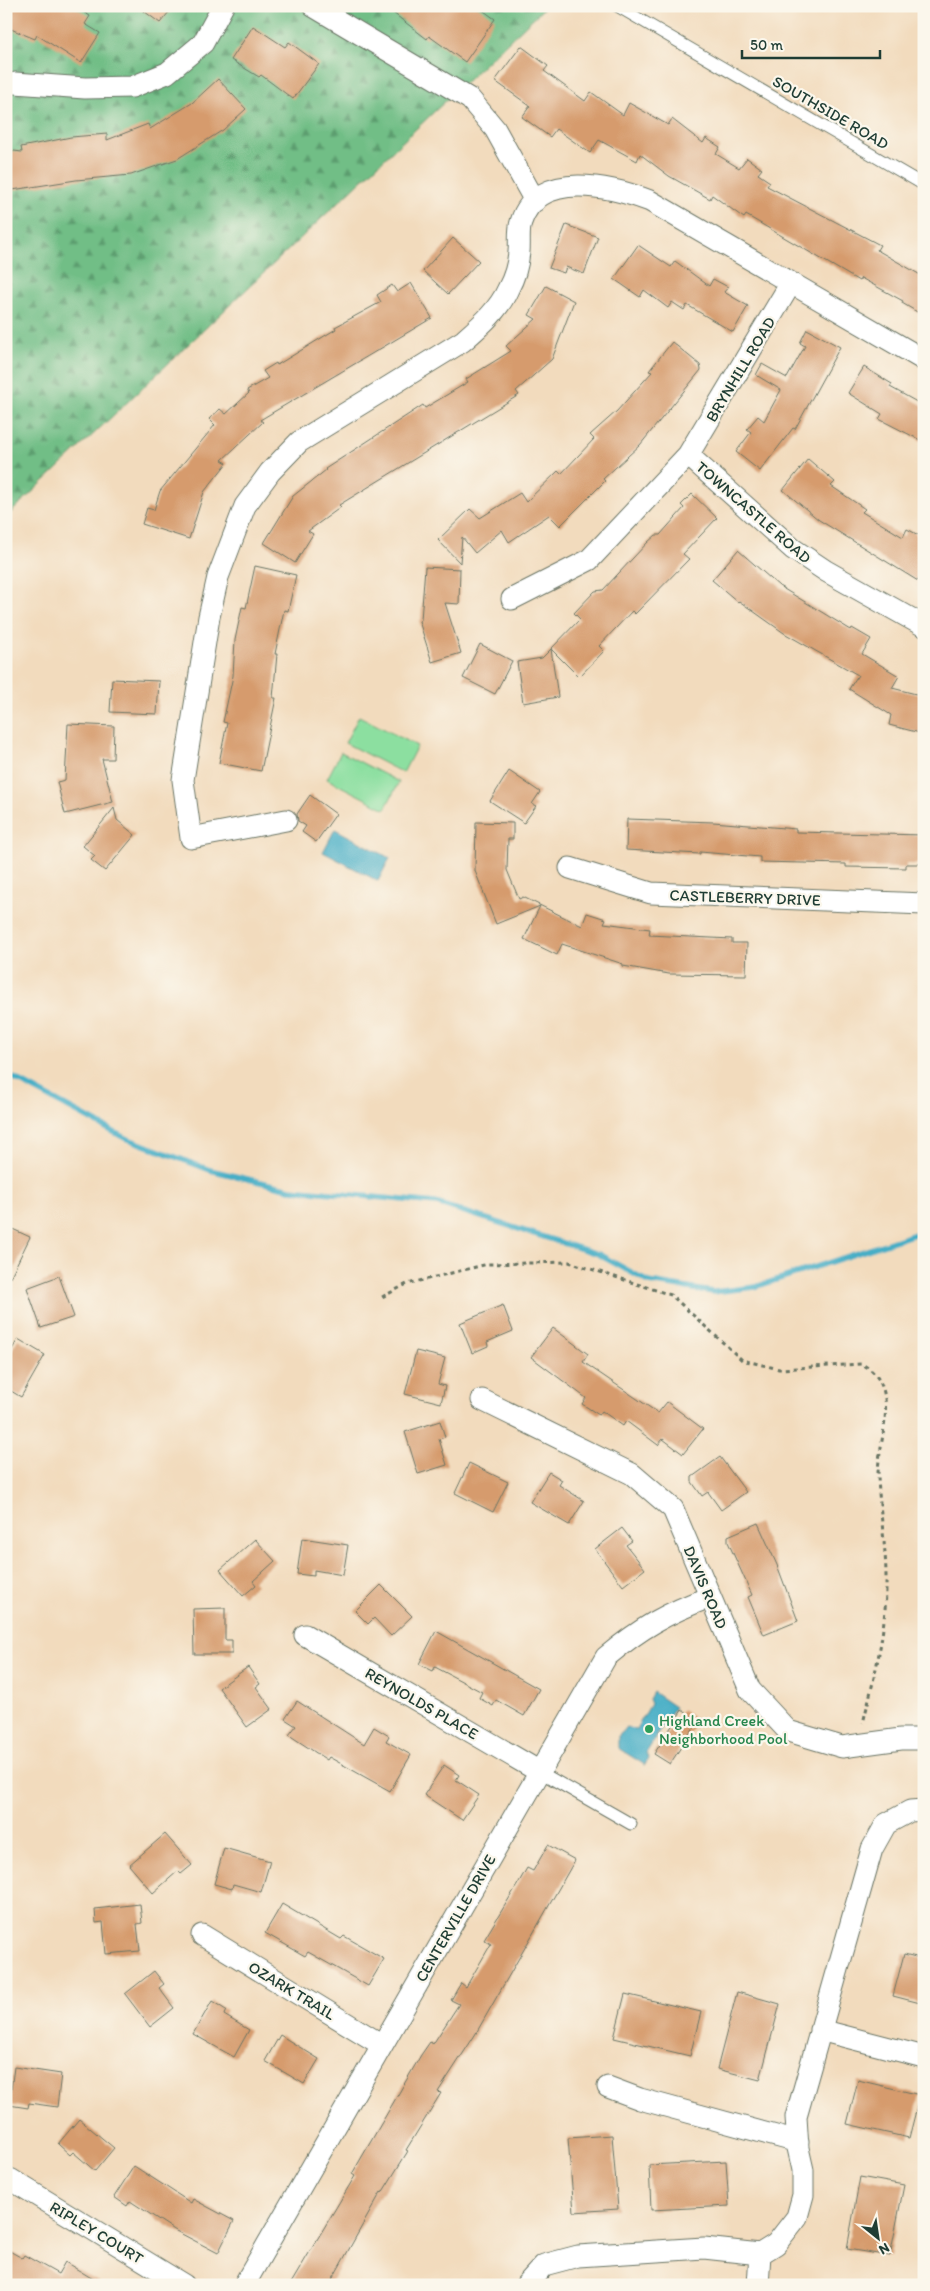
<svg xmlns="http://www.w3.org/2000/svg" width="930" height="2291" font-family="Itim,sans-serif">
	<defs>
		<pattern id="forest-firs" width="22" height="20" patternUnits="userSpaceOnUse" patternTransform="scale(1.25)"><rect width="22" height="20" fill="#71be86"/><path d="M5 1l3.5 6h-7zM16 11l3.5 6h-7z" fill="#5c9c6e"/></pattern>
	</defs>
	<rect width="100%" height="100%" fill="#fbf7ec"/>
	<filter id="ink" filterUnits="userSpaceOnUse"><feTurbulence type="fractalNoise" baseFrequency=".02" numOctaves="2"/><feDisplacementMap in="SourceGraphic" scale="10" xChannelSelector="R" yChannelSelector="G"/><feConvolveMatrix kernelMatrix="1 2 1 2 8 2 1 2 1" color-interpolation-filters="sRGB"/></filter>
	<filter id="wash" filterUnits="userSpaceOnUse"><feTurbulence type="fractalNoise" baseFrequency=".0096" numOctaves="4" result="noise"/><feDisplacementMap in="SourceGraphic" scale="20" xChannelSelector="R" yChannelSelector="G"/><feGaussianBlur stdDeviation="1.12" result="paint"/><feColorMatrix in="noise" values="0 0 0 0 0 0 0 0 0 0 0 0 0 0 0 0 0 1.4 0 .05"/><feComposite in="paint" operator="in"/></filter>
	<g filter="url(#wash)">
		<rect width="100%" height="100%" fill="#f2dbbd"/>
		<path fill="url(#forest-firs)" stroke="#487e5d" d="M 6,6 L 546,6 L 6,517 Z"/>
		<path fill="#8cdfa0" stroke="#568e6a" d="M 359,716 L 417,746 L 403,773 L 345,743 Z
			M 341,752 L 399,782 L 385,809 L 327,779 Z"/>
		<path fill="#46aec6" stroke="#32767d" d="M 335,829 L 390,858 L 378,881 L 323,852 Z
			M 653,1692 L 675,1707 L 646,1753 L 648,1758 L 645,1765 L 618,1748 L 618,1736 L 627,1728 L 636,1729 L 651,1704 L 649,1699 Z"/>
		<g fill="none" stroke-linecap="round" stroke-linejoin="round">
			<path stroke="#46aec6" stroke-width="5.5" d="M 6,1074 L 123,1137 L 210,1170 L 290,1189 L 436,1203 L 598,1254 L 649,1282 L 713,1292 L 755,1287 L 924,1231"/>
		</g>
		<g id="blocks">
			<path fill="#d69b6d" d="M 12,6 L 73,6 L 90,16 L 85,24 L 100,33 L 81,63 L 37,35 L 35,39 L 6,27 L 6,19 Z
				M 137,6 L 174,6 L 160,23 Z
				M 384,6 L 477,6 L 495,19 L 465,62 L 429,36 L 427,39 Z
				M 253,26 L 285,47 L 289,42 L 319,64 L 293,99 L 261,75 L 259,77 L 231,60 Z
				M 521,46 L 548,66 L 544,71 L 585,101 L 591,92 L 623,115 L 629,103 L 668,125 L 672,119 L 703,143 L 706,138 L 720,147 L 716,154 L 739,168 L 747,158 L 762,169 L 758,174 L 770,182 L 767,186 L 880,245 L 877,250 L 924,277 L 924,316 L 902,303 L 903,301 L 861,278 L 859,281 L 746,215 L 744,218 L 712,195 L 710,199 L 669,176 L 640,154 L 637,161 L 599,140 L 590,153 L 556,129 L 550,137 L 522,117 L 530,106 L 495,81 Z
				M 218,79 L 246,109 L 223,130 L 177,159 L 131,175 L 76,180 L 6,191 L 6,150 L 22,152 L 21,147 L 71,137 L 107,134 L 107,140 L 148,124 L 150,129 L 192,103 Z
				M 566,225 L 598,237 L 584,274 L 566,267 L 564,273 L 549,268 Z
				M 453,238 L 479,261 L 448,294 L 423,271 Z
				M 638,245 L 671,267 L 675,261 L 709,286 L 713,279 L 728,287 L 724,292 L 748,306 L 733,332 L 687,305 L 684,310 L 672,302 L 668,308 L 644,290 L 640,297 L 614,279 Z
				M 411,283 L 432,318 L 260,420 L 263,422 L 222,460 L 227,463 L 204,492 L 189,539 L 142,524 L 147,508 L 154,510 L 160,491 L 215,425 L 209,419 L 220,409 L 226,414 L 249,393 L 247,390 L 268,378 L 263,371 L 276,363 L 277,365 L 336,329 L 335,327 L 381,302 L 377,295 L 392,285 L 397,292 Z
				M 546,286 L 574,301 L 552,359 L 516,391 L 519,395 L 339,505 L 341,507 L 308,531 L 313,534 L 295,563 L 264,543 L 293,496 L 326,470 L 325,469 L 423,405 L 425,408 L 468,382 L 466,379 L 511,351 L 506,346 L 536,319 L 529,315 Z
				M 807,329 L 840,347 L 795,429 L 793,428 L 760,471 L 736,452 L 751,432 L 747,429 L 758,416 L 764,421 L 781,390 L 756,375 L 762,364 L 787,378 L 805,346 L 800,343 Z
				M 672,342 L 700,365 L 701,370 L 640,445 L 603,479 L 605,481 L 560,526 L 549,515 L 509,542 L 502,530 L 475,553 L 462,537 L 460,563 L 438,540 L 470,509 L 480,518 L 520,493 L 526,502 L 558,471 L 561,474 L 594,439 L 590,435 L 617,411 L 652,372 L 649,371 Z
				M 864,367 L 892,384 L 890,387 L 924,406 L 924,442 L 879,419 L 882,414 L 848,393 Z
				M 808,459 L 835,482 L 831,486 L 865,509 L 862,512 L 903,537 L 907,529 L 924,538 L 924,570 L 918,581 L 819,520 L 783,490 Z
				M 692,494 L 717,518 L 683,554 L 689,559 L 635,614 L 632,611 L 599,646 L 604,651 L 579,677 L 551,649 L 580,619 L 574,613 L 595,591 L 603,590 L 648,542 L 656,535 L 660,535 L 684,508 L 681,505 Z
				M 738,550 L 779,586 L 851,630 L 852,628 L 871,639 L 862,654 L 899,676 L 892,688 L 924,696 L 924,734 L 889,725 L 891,715 L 849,689 L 858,675 L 784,633 L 739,601 L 738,602 L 712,580 Z
				M 255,566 L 296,575 L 288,611 L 284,610 L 275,654 L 277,654 L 273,698 L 276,698 L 261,771 L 219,763 L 227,723 L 223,722 L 233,676 L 235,640 L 242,607 L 246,608 Z
				M 425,567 L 460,569 L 459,604 L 445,603 L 461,653 L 432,662 L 419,621 L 421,620 Z
				M 480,644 L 512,661 L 495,694 L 463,678 Z
				M 551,649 L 558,697 L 523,703 L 517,662 L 542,658 Z
				M 112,679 L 159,681 L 157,714 L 110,712 Z
				M 68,724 L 114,726 L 113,759 L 102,759 L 113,802 L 65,814 L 57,782 L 65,780 Z
				M 509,771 L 540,792 L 532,804 L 536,806 L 524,823 L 490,801 Z
				M 310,795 L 336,814 L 316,842 L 302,832 L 306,826 L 298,821 L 297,814 Z
				M 114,808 L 117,820 L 135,835 L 105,871 L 91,860 L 95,856 L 83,846 Z
				M 627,819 L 713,822 L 796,829 L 796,832 L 924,835 L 923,864 L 906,864 L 906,868 L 846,867 L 846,864 L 760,862 L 760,857 L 700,852 L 700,854 L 626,850 Z
				M 476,822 L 513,823 L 513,839 L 508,839 L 507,870 L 519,899 L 523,897 L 582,926 L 587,913 L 606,919 L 604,923 L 650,929 L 649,935 L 732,939 L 732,943 L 747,943 L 746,975 L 669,974 L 623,966 L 623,964 L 562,944 L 557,955 L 524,939 L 540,906 L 496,924 L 475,871 Z
				M 6,1226 L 30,1237 L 6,1286 Z
				M 59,1276 L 74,1317 L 41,1328 L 27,1288 Z
				M 503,1305 L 513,1331 L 487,1342 L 488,1346 L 472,1353 L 460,1323 Z
				M 553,1328 L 588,1354 L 583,1362 L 658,1413 L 667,1402 L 703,1429 L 683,1454 L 663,1439 L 658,1445 L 626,1421 L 623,1426 L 602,1411 L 599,1415 L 582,1404 L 586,1398 L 531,1357 Z
				M 18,1339 L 45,1355 L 21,1397 L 6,1388 L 6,1360 Z
				M 416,1351 L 445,1358 L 438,1384 L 445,1386 L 441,1403 L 405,1394 Z
				M 440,1421 L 445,1437 L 439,1439 L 447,1465 L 418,1474 L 405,1432 Z
				M 720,1457 L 746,1492 L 721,1510 L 708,1492 L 702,1496 L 692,1482 L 692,1477 Z
				M 469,1463 L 508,1482 L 493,1512 L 455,1493 Z
				M 549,1472 L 562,1480 L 559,1485 L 584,1501 L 569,1525 L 530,1502 Z
				M 758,1523 L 777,1565 L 798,1621 L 764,1635 L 748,1597 L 752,1595 L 728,1542 L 728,1536 Z
				M 622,1528 L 632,1541 L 626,1545 L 645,1569 L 623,1586 L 595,1549 Z
				M 302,1538 L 348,1545 L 343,1575 L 314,1570 L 314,1576 L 297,1574 Z
				M 255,1539 L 275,1561 L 253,1581 L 256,1585 L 243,1596 L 220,1570 Z
				M 381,1585 L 412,1616 L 391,1636 L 374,1618 L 368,1624 L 355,1611 Z
				M 225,1608 L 225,1640 L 232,1640 L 232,1654 L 194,1654 L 193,1609 Z
				M 436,1631 L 539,1689 L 524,1716 L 496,1700 L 493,1706 L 479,1698 L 482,1692 L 435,1667 L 433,1671 L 419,1664 Z
				M 248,1667 L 260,1684 L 256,1687 L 272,1709 L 247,1727 L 219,1688 Z
				M 297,1701 L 364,1744 L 374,1727 L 389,1736 L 386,1741 L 411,1755 L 390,1791 L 329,1757 L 327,1760 L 289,1735 L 296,1726 L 285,1719 Z
				M 682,1710 L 698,1721 L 670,1764 L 654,1754 Z
				M 444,1765 L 459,1775 L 456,1780 L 479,1795 L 462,1820 L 424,1795 Z
				M 165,1834 L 192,1865 L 181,1874 L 178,1871 L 153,1893 L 129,1865 Z
				M 548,1845 L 575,1860 L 475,2035 L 438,2092 L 441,2093 L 406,2150 L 408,2151 L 382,2193 L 381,2192 L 329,2285 L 290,2285 L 355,2176 L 352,2174 L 421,2055 L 430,2042 L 433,2044 L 459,2004 L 451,2000 L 461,1983 L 466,1987 L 491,1944 L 484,1940 L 519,1882 L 527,1868 L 533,1871 Z
				M 224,1848 L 270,1861 L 261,1892 L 233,1884 L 232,1889 L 214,1884 Z
				M 140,1904 L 142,1923 L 137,1924 L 140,1951 L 106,1954 L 103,1922 L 96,1923 L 95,1909 Z
				M 282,1904 L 341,1939 L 344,1936 L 384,1959 L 368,1986 L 308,1952 L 305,1956 L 265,1933 Z
				M 904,1954 L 924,1959 L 924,2004 L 893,1996 Z
				M 154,1971 L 164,1984 L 159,1988 L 174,2008 L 150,2027 L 125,1994 Z
				M 737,1992 L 780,2004 L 760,2080 L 717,2069 Z
				M 625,1994 L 701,2012 L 690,2056 L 614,2038 Z
				M 212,2001 L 226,2010 L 224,2015 L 249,2030 L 234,2057 L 193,2034 Z
				M 280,2035 L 319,2059 L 304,2084 L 265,2061 Z
				M 14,2067 L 61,2074 L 57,2107 L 29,2103 L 28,2108 L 9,2105 Z
				M 858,2080 L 920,2095 L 909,2138 L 847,2124 Z
				M 79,2119 L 114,2148 L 95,2171 L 73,2152 L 70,2155 L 58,2144 Z
				M 612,2135 L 618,2209 L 574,2212 L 568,2138 Z
				M 726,2161 L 729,2206 L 651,2210 L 649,2165 Z
				M 134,2166 L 191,2203 L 193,2199 L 234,2221 L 218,2253 L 176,2231 L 130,2201 L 127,2206 L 114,2197 Z
				M 860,2177 L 904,2185 L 890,2256 L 847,2249 Z
				M 6,2249 L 22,2258 L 24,2255 L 58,2274 L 65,2262 L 103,2285 L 6,2285 Z"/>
		</g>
	</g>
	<g filter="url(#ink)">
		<use href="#blocks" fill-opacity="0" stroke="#697464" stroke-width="1"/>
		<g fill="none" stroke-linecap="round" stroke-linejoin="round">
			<g stroke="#697464" stroke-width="13">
				<path id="lane" d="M 617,6 L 924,185
					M 540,1772 L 631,1824"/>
			</g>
			<g stroke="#697464" stroke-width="23">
				<path id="street" d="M 313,6 L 470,99 L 495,129 L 535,201
					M 15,83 L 85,88 L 132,87 L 167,73 L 203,43 L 223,6
					M 688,455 L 793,549 L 826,571 L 924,626
					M 512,599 L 589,560 L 688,455 L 791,283
					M 286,820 L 191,838 L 183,780 L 209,617 L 218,577 L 245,506 L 270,472 L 299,442 L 463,341 C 480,326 499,310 508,289 C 514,278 518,264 519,252 C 520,242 518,231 521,222 C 538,168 613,187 650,201 L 924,360
					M 570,868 L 651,893 L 924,904
					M 482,1400 L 632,1474 L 673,1509 L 750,1690 L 788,1731 L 842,1747 L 901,1739 L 924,1739
					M 305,1635 L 540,1772
					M 202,1935 L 382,2045
					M 820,2030 L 924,2057
					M 608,2087 L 640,2099 L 798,2142
					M 10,2179 L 184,2285
					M 244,2285 L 606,1657 C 642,1627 667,1613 710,1597
					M 526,2285 L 544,2265 L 578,2256 L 704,2248 L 760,2254 L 776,2244 L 797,2217 L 803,2195 L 803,2170 L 798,2148 L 796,2117 L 872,1849 L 886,1824 L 910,1811 L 924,1810
					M 758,2285 L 760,2254"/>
			</g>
			<path stroke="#697464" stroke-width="3" stroke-dasharray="4 4" stroke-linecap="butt" d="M 382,1297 L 407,1284 L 488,1264 L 569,1262 L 671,1295 L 742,1360 L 779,1369 L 862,1364 C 903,1387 878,1438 878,1475 C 879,1509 886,1543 886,1578 C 887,1628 875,1675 863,1723"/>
			<use href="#lane" stroke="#fff" stroke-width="11"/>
			<use href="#street" stroke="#fff" stroke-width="21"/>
		</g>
	</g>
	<circle fill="#2e9e5b" stroke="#fbf7ec" stroke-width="2" cx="649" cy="1729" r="5"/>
	<g text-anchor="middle" stroke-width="4.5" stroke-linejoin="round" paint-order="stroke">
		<g font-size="16" fill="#1f3d34" stroke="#fbf7ec">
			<text transform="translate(831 112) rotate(30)" y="6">SOUTHSIDE ROAD</text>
			<text transform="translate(740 369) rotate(-59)" y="6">BRYNHILL ROAD</text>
			<text transform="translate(754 512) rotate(41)" y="6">TOWNCASTLE ROAD</text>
			<text transform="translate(745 897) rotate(2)" y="6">CASTLEBERRY DRIVE</text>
			<text transform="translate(706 1587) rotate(67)" y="6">DAVIS ROAD</text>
			<text transform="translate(422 1703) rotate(30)" y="6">REYNOLDS PLACE</text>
			<text transform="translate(455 1918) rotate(-60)" y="6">CENTERVILLE DRIVE</text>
			<text transform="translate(292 1990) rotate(31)" y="6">OZARK TRAIL</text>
			<text transform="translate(97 2232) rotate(31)" y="6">RIPLEY COURT</text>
		</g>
		<g font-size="16" fill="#27864d" stroke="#fbf7ec" text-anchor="start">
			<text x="659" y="1726">Highland Creek<tspan x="659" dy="18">Neighborhood Pool</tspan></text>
		</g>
	</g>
	<rect width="930" height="2291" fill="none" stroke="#fbf7ec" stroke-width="25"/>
	<g transform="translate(878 2238) rotate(150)" stroke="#fbf7ec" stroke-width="4" paint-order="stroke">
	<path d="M0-4L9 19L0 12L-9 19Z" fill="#1f3d34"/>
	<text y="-8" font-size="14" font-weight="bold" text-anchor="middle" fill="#1f3d34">N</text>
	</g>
	<path d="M742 50v8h138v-8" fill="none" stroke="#1f3d34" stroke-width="2.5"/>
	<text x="750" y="50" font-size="15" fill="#1f3d34" stroke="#fbf7ec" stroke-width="4" paint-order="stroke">50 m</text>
</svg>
